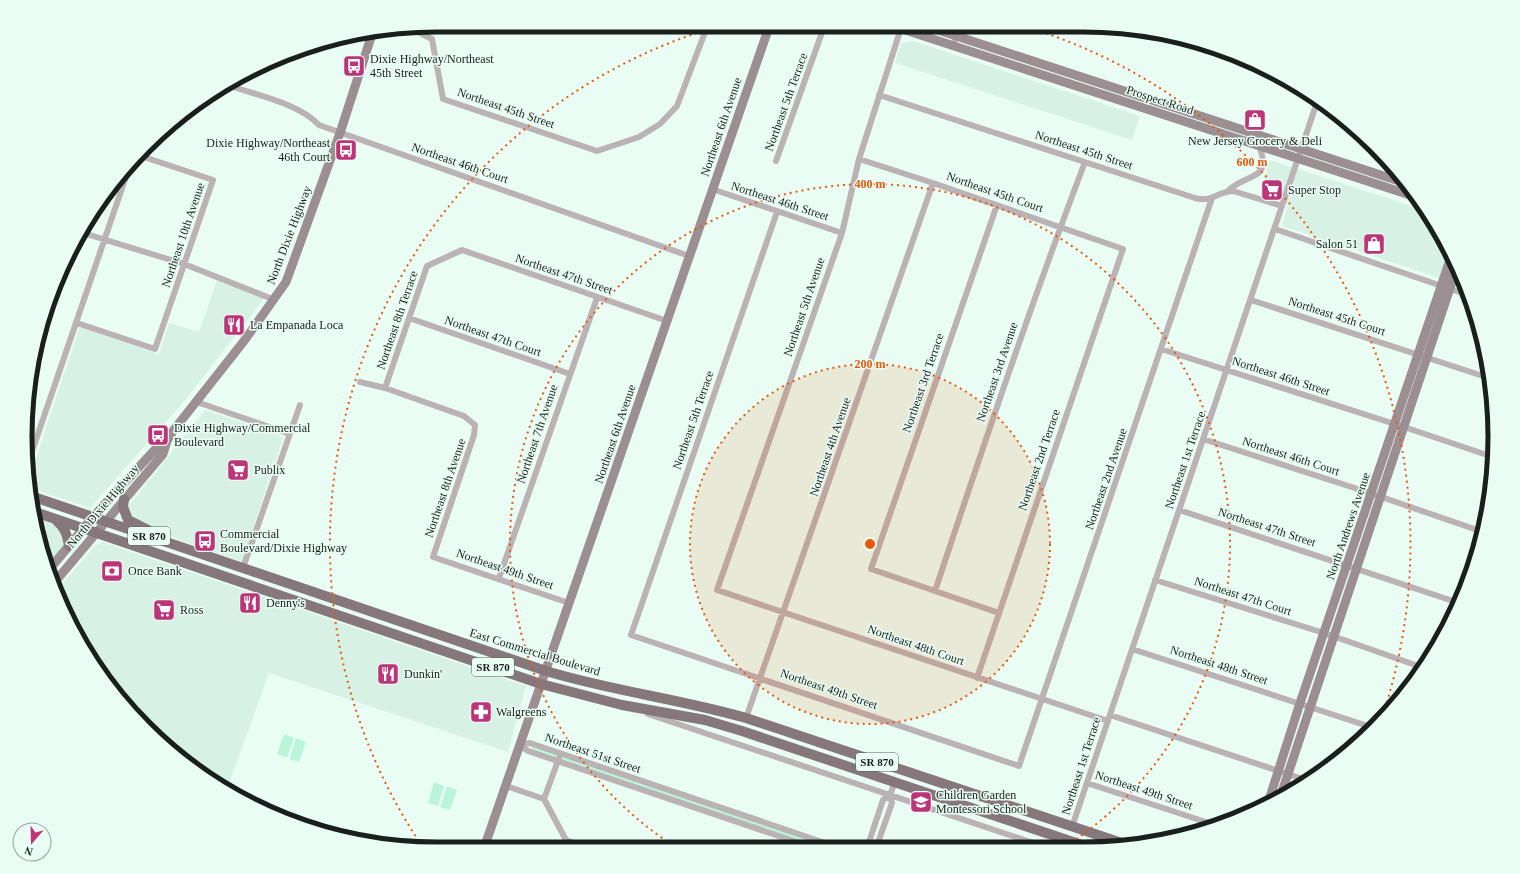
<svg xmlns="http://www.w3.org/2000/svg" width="1520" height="874" font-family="'Times New Roman',serif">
	<rect width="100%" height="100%" fill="#eafdf4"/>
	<path fill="#d7f2e5" d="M 913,41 L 1140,116 L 1132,140 L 895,63 L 901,43 Z
		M 1270,160 L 1427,211 L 1464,279 L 1466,287 L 1282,226 L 1288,204 L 1260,194 Z
		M 217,280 L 265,297 L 187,398 L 90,508 L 30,488 L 29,481 L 47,424 L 80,327 L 159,354 L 169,323 L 199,332 Z
		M 205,410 L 274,433 L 283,438 L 242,562 L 119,518 Z
		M 33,516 L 63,528 L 66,543 L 47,568 Z
		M 102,542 L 526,686 L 508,752 L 269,673 L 227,789 L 208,780 L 165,747 L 110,688 L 80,643 L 56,591 L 94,547 Z"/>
	<path fill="#baf5da" d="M 284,734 L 294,738 L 287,758 L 277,754 Z
		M 296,738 L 306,742 L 299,762 L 289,759 Z
		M 532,745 L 836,848 L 819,848 L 531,750 Z
		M 434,782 L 444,786 L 438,806 L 428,803 Z
		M 447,786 L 457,790 L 450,810 L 440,807 Z"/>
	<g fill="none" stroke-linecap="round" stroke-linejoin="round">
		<path stroke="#bab2b5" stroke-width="6" d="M 410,28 L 432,39 L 443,99 L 597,151 L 639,137 L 660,124 L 677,106 L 707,27
			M 901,28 L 859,159 L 842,233 L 717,590 L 1108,721
			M 521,31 L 522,28
			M 953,45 L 960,26
			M 227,85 C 256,95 298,103 319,125 L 689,256
			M 879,95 L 1195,198 C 1212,203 1218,191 1233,191 L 1282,206
			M 859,159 L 933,183 L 1123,249 L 977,678
			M 776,161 L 824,27
			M 712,189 L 842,233
			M 1228,191 C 1246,172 1273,183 1259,145
			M 997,205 L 871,569 L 999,613
			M 777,212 L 631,635 L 1019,766 L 1212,198
			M 1275,229 L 1468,295
			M 80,232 L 184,264 L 275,300
			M 1251,300 L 1489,378
			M 409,318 L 570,374
			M 77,323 L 155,349 L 213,180 L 138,155
			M 1161,349 L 1404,427 L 1493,457
			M 360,382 L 385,388 L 464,416 L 475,425 L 474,435 L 433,557 L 569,603
			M 385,388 L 427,266 L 462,250 L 667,321
			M 197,402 L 290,434
			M 1203,439 L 1367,492 L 1483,532
			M 28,463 L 130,165
			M 1179,510 L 1459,603
			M 243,568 L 300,405
			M 499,578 L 597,298
			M 1155,580 L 1324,633 L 1424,668
			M 935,591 C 983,447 1031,304 1085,162
			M 1132,649 L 1374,728
			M 648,714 L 1048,848
			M 1110,715 L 1306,780
			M 746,718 L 933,183
			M 520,745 L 530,743 L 840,848
			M 520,745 L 528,751 L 814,848
			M 559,758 L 544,799 L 566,840 L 564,848
			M 1087,783 L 1218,826
			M 506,786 L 544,799
			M 1072,827 L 1318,99
			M 566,840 L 589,848
			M 867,848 L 883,800 L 890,795 L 895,782
			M 876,848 L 892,803 L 890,795
			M 1065,848 L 1068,840"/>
		<path stroke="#9c8f94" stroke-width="9" d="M 896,27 L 1416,197
			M 929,27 L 1405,183
			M 48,571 L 93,517 L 161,443 L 167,441
			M 53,584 L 163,454 L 167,441 L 173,431 L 244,341 L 286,282 L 340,133 L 373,31
			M 1280,798 L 1457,267
			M 1268,803 L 1300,703 L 1451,257
			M 484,848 L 769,27"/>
		<path stroke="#86777d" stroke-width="10" d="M 31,496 L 546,671 C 612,691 680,699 746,718 L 1128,845
			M 124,499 L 123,507 L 128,520 L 148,530
			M 32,511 L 541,684 L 622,705 L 705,720 L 742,731 L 1091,848
			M 56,520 C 65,528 67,534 69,546"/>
	</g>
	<circle cx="870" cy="544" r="180" fill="#e8590c" fill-opacity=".12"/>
	<g fill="none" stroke="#e8590c" stroke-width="2" stroke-dasharray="2 4">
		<circle cx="870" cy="544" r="180"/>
		<path d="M677 848A360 360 0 1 1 1063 848"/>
		<path d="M422 846A540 540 0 0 1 712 28M1023 26A540 540 0 0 1 1381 720"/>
	</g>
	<defs>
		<g id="bus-square" transform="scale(1.15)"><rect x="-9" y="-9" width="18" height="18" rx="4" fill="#bb3578" stroke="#eafdf4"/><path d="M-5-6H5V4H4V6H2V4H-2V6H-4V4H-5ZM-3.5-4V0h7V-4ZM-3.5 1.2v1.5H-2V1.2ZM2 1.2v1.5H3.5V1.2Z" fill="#fff"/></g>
		<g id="shop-square" transform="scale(1.15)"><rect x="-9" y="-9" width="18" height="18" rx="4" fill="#bb3578" stroke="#eafdf4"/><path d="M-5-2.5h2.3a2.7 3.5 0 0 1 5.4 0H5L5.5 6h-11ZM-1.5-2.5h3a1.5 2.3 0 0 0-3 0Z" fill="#fff"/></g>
		<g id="supermarket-square" transform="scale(1.15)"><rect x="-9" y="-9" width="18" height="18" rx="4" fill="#bb3578" stroke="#eafdf4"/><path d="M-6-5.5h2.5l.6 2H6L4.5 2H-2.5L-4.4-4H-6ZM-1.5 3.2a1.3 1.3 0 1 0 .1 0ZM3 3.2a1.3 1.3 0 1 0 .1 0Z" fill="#fff"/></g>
		<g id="restaurant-square" transform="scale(1.15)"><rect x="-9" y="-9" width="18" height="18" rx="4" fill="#bb3578" stroke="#eafdf4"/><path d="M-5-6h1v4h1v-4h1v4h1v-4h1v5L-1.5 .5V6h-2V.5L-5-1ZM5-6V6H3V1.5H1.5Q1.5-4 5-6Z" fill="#fff"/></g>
		<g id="bank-square" transform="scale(1.15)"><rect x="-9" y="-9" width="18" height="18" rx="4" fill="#bb3578" stroke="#eafdf4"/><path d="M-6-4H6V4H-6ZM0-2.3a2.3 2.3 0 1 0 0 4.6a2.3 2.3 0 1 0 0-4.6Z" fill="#fff"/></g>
		<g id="pharmacy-square" transform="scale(1.15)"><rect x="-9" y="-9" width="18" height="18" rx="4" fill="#bb3578" stroke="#eafdf4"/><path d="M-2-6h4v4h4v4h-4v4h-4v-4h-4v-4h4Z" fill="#fff"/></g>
		<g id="school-square" transform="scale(1.15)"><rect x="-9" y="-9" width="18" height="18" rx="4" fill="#bb3578" stroke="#eafdf4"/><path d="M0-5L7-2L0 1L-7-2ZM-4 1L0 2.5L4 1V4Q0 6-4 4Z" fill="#fff"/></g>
	</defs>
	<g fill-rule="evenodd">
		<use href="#bus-square" x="354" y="66"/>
		<use href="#shop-square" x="1255" y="120"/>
		<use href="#bus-square" x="346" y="150"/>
		<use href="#supermarket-square" x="1272" y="190"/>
		<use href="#shop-square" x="1374" y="244"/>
		<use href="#restaurant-square" x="234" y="325"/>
		<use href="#bus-square" x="158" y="435"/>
		<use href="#supermarket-square" x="238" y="470"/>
		<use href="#bus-square" x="205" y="541"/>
		<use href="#bank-square" x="112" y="571"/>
		<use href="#restaurant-square" x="250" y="603"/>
		<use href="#supermarket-square" x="164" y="610"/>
		<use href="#restaurant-square" x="388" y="674"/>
		<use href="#pharmacy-square" x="481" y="712"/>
		<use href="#school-square" x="921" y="802"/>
	</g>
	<g text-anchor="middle" stroke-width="3" stroke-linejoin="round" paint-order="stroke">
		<g fill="#eafdf4" stroke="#57625d" stroke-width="1">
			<rect x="128" y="527" width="42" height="18" rx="3"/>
			<rect x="472" y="658" width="42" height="18" rx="3"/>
			<rect x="856" y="753" width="42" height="18" rx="3"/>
		</g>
		<g font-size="11" font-weight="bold" fill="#181f1c">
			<text x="149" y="540">SR 870</text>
			<text x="493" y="671">SR 870</text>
			<text x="877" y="766">SR 870</text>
		</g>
		<g font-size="12" fill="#181f1c" stroke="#eafdf4" text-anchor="start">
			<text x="370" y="63">Dixie Highway/Northeast<tspan x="370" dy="14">45th Street</tspan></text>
			<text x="1255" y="145" text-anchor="middle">New Jersey Grocery &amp; Deli</text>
			<text x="330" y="147" text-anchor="end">Dixie Highway/Northeast<tspan x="330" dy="14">46th Court</tspan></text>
			<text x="1288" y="194">Super Stop</text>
			<text x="1358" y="248" text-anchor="end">Salon 51</text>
			<text x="250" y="329">La Empanada Loca</text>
			<text x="174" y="432">Dixie Highway/Commercial<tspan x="174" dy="14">Boulevard</tspan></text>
			<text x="254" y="474">Publix</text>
			<text x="220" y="538">Commercial<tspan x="220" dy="14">Boulevard/Dixie Highway</tspan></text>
			<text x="128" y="575">Once Bank</text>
			<text x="266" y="607">Denny's</text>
			<text x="180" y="614">Ross</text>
			<text x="404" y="678">Dunkin'</text>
			<text x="496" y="716">Walgreens</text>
			<text x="936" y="799">Children Garden<tspan x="936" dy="14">Montessori School</tspan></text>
		</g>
		<g font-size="12" fill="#181f1c" stroke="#eafdf4">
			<text transform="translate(1160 100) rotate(18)" y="4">Prospect Road</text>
			<text transform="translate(786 102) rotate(-70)" y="4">Northeast 5th Terrace</text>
			<text transform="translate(506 108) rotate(19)" y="4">Northeast 45th Street</text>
			<text transform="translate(721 127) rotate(-71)" y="4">Northeast 6th Avenue</text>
			<text transform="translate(1084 150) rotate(18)" y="4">Northeast 45th Street</text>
			<text transform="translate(460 163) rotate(19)" y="4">Northeast 46th Court</text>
			<text transform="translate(995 192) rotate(19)" y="4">Northeast 45th Court</text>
			<text transform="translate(780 201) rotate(18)" y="4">Northeast 46th Street</text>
			<text transform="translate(183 235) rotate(-71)" y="4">Northeast 10th Avenue</text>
			<text transform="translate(289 235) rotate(-69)" y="4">North Dixie Highway</text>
			<text transform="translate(564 274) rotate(19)" y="4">Northeast 47th Street</text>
			<text transform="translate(804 307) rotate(-71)" y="4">Northeast 5th Avenue</text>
			<text transform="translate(1337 316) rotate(18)" y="4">Northeast 45th Court</text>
			<text transform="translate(397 320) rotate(-71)" y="4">Northeast 8th Terrace</text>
			<text transform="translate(493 336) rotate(19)" y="4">Northeast 47th Court</text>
			<text transform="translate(997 372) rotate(-71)" y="4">Northeast 3rd Avenue</text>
			<text transform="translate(1281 376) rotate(18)" y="4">Northeast 46th Street</text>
			<text transform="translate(923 383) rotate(-71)" y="4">Northeast 3rd Terrace</text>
			<text transform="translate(693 420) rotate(-71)" y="4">Northeast 5th Terrace</text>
			<text transform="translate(537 434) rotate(-71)" y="4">Northeast 7th Avenue</text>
			<text transform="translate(615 434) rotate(-71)" y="4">Northeast 6th Avenue</text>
			<text transform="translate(830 447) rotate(-71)" y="4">Northeast 4th Avenue</text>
			<text transform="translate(1291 456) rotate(18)" y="4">Northeast 46th Court</text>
			<text transform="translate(1039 460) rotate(-71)" y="4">Northeast 2nd Terrace</text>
			<text transform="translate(1185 460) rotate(-71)" y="4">Northeast 1st Terrace</text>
			<text transform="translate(1106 479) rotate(-71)" y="4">Northeast 2nd Avenue</text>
			<text transform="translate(445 488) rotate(-71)" y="4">Northeast 8th Avenue</text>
			<text transform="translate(103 506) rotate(-50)" y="4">North Dixie Highway</text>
			<text transform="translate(1348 526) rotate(-71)" y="4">North Andrews Avenue</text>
			<text transform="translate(1267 527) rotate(18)" y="4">Northeast 47th Street</text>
			<text transform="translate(505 569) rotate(19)" y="4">Northeast 49th Street</text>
			<text transform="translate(1243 596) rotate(18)" y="4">Northeast 47th Court</text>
			<text transform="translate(916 645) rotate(19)" y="4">Northeast 48th Court</text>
			<text transform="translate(535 652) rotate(17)" y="4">East Commercial Boulevard</text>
			<text transform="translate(1219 665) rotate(18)" y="4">Northeast 48th Street</text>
			<text transform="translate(829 689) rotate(19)" y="4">Northeast 49th Street</text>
			<text transform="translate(593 753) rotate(19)" y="4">Northeast 51st Street</text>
			<text transform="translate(1081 766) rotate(-72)" y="4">Northeast 1st Terrace</text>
			<text transform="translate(1144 790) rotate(18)" y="4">Northeast 49th Street</text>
		</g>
	</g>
	<path d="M0 0H1520V874H0ZM437 32H1083A405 405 0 0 1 1488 437V437A405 405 0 0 1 1083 842H437A405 405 0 0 1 32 437V437A405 405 0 0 1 437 32Z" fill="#eafdf4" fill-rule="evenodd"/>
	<path fill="none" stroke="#181f1c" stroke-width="5" d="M437 32H1083A405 405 0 0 1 1488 437V437A405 405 0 0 1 1083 842H437A405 405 0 0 1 32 437V437A405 405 0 0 1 437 32Z"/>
	<circle cx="870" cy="544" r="6" fill="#e8590c" stroke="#eafdf4" stroke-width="2"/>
	<g font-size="12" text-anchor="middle" font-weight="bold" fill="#e8590c" stroke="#eafdf4" stroke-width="3" stroke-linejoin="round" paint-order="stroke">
		<text x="1252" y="166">600 m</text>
		<text x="870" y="188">400 m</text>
		<text x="870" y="368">200 m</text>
	</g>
	<g transform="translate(32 842) rotate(200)"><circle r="19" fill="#eafdf4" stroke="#96a49e"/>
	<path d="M0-3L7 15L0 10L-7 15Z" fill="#bb3578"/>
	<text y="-6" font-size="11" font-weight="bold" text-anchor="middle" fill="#181f1c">N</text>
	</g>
</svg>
